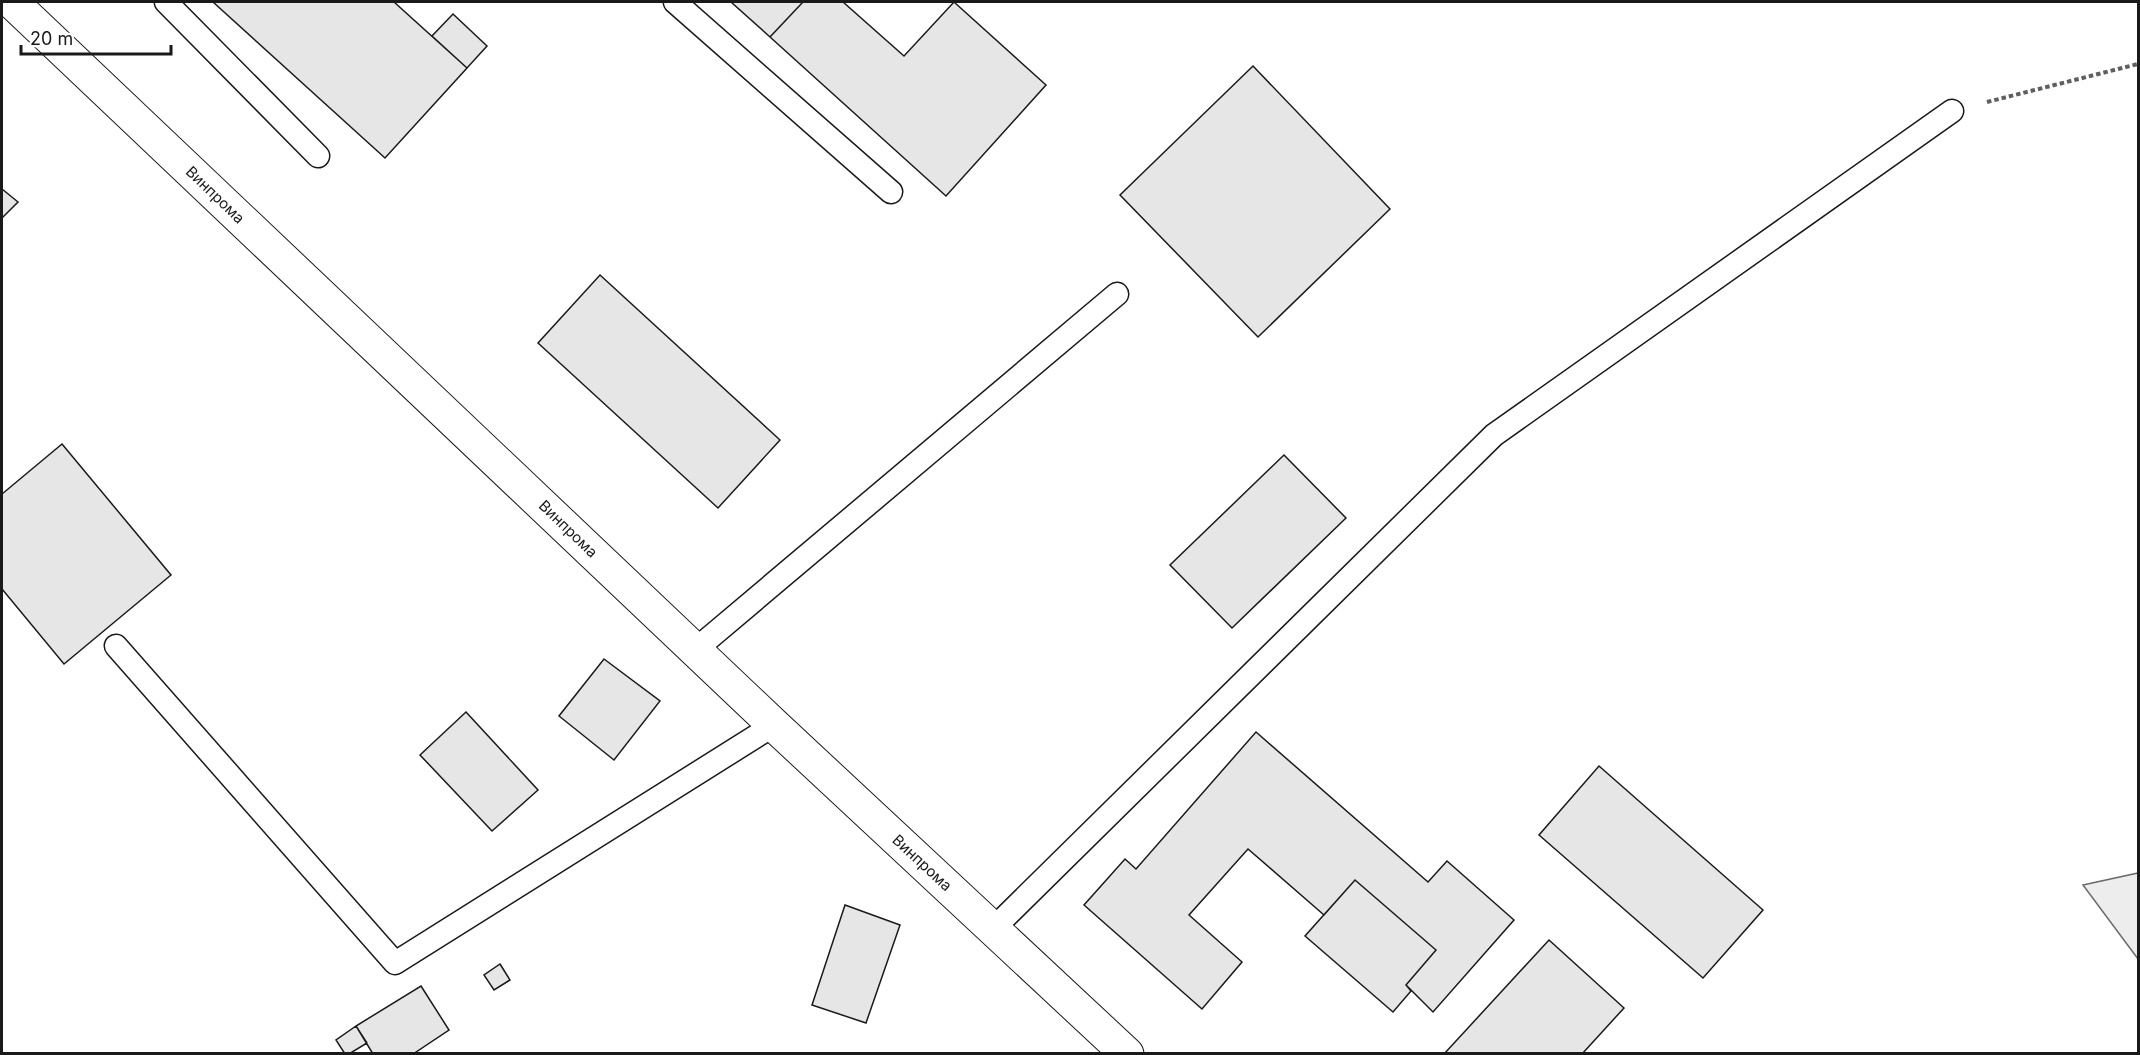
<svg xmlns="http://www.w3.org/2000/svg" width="2140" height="1055" font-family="Inter,sans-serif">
	<rect width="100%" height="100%" fill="#fff"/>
	<path fill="#ededed" stroke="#6a6a6a" stroke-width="1.5" d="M 2138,873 L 2138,959 L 2083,885 Z"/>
	<path fill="#e6e6e6" stroke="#1a1a1a" stroke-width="1.5" d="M 213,2 L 394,2 L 467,68 L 385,158 Z
		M 731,2 L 803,2 L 770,37 Z
		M 803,2 L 843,2 L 904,56 L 954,2 L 1046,85 L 946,196 L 770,37 Z
		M 453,14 L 487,46 L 467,68 L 432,36 Z
		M 1253,66 L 1390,209 L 1258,337 L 1120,195 Z
		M 2,189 L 18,202 L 2,218 Z
		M 600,275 L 780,440 L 718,508 L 538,343 Z
		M 62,444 L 171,575 L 64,664 L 2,589 L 2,494 Z
		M 1284,455 L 1346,518 L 1232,628 L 1170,565 Z
		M 604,659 L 660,701 L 614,760 L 559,716 Z
		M 466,712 L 538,790 L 492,831 L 420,755 Z
		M 1256,732 L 1428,882 L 1447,861 L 1514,920 L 1433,1012 L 1406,985 L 1436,950 L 1355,880 L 1324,915 L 1248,849 L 1189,915 L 1242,962 L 1202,1009 L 1084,905 L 1125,859 L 1136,869 Z
		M 1599,766 L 1763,910 L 1703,978 L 1539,835 Z
		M 1355,880 L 1436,950 L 1406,985 L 1411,991 L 1393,1012 L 1305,936 Z
		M 845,905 L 900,925 L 866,1023 L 812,1005 Z
		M 1549,940 L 1624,1008 L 1582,1054 L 1444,1054 Z
		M 500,964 L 510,980 L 494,990 L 484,975 Z
		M 421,986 L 449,1030 L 413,1054 L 373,1054 L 356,1026 Z
		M 356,1026 L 367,1043 L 349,1054 L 345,1054 L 336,1040 Z"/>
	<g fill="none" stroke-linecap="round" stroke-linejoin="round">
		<g stroke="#1a1a1a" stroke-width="25">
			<path id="service" d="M 166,2 L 318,156
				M 675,2 L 891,192
				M 116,646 L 395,963 L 774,725
				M 695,650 L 1117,294
				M 993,929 L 1494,435 L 1952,111"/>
		</g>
		<g stroke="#1a1a1a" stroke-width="35">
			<path id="minor" d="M 12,2 L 774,725 L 1127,1054"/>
		</g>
		<path stroke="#5f5f5f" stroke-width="4" stroke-dasharray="4.5 3" stroke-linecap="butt" d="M 1987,102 L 2138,64"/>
		<use href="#service" stroke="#fff" stroke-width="22"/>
		<use href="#minor" stroke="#fff" stroke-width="33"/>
	</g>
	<g text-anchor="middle" stroke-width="4.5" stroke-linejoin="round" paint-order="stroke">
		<g font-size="15" fill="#1a1a1a" stroke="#fff">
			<text transform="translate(215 195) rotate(44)" y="5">Винпрома</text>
			<text transform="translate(568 529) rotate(44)" y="5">Винпрома</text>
			<text transform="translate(922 863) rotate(43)" y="5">Винпрома</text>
		</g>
	</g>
	<rect width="2140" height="1055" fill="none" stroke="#1a1a1a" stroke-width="6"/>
	<path d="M21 45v9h150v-9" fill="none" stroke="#1a1a1a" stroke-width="3"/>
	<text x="30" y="45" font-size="18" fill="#1a1a1a" stroke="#ffffff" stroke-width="4.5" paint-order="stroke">20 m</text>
</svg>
